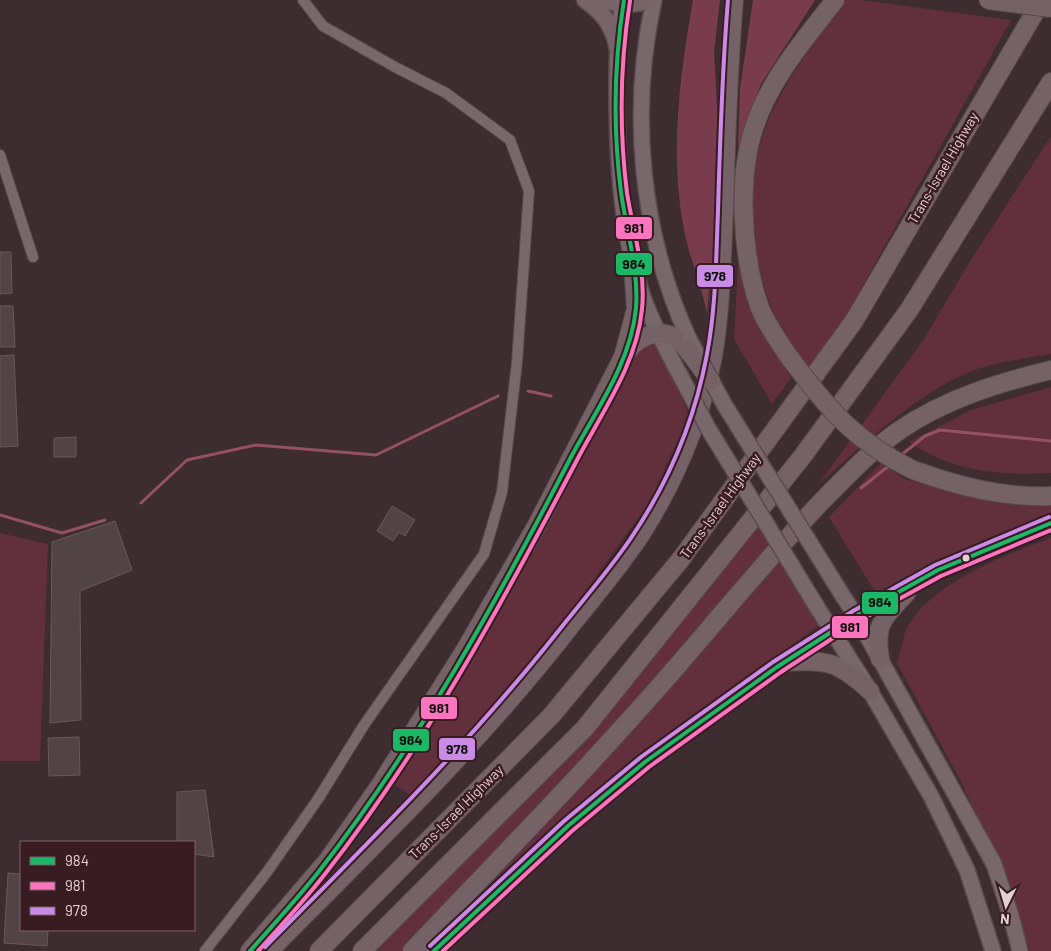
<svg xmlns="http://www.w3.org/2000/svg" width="1051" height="951" font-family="Barlow,sans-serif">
	<rect width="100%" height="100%" fill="#3d2c30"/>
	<path fill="#622f3d" d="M 846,0 L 861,0 L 1011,20 L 843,321 L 811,369 C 802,358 789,346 783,333 C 749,267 740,182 771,114 C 790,72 819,37 846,0 Z
		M 1051,136 L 1051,354 C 1023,359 991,362 965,374 C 917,394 856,450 818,485 L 924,339 L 969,263 Z
		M 739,243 L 751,311 L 791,378 L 772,404 L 734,339 Z
		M 651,344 L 660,348 L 689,415 L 649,503 L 564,621 L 515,683 L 410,795 L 395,785 L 495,621 L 628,359 L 642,346 Z
		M 1051,387 L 1051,473 C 1001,476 950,471 909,442 L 971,410 Z
		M 882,462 L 904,479 L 993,502 L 1029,505 L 1051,503 L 1051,519 L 875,592 L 829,517 Z
		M 760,522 L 822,623 L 641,754 L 557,826 L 423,951 L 373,951 Z
		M 0,533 L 48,544 L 40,761 L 0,761 Z
		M 1051,538 L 1051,951 L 1030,951 L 1006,876 L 959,778 L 897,663 C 901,651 903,633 910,622 C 939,580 1005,555 1051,538 Z"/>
	<path fill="#783c4c" d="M 693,0 L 720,0 L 714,52 L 719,143 L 718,198 L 707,313 C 702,289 693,266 687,243 C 668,164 679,79 693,0 Z
		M 753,0 L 815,0 L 761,84 L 738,148 L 740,89 Z"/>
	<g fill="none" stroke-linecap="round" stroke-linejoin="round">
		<path stroke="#935262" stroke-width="3" d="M 528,391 L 551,396
			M 900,456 L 925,436 L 940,430 L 1051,441
			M 861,488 L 890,465
			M 141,503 L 187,460 L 256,445 L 376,455 L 498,396
			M 0,515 L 62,533 L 105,520"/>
	</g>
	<path fill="#514346" stroke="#68595c" d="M 0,252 L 11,252 L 12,293 L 0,294 Z
		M 0,306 L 13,306 L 15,347 L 0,347 Z
		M 14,355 L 18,446 L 0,447 L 0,356 Z
		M 76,437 L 76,457 L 54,457 L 54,438 Z
		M 392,506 L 415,520 L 405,536 L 399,532 L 393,541 L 377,531 Z
		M 115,521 L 132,570 L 80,591 L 81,720 L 50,723 L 52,542 Z
		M 79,737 L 80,775 L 49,776 L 48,738 Z
		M 205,790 L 214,857 L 194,854 L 194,842 L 177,842 L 177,792 Z
		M 8,873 L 21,874 L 21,930 L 48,930 L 47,946 L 4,943 Z"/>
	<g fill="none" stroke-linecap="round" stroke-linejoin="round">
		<g stroke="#594a4d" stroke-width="12">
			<path id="minor" d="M 0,155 L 33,257
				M 205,951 L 267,872 L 318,799 L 364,725 L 484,554 L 502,492 L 517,362 L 529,191 L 510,140 L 446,93 L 395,67 L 323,26 L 303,0"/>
		</g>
		<g stroke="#594a4d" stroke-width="18">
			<path id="primary" d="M 624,0 C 616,34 617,71 617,106 C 618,171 622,238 644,300 C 654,326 667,351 680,375
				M 654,0 C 629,112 641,235 689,339
				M 841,593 L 856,616 L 994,864 L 1011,916 L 1020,951
				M 817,607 L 870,691 L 931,796 L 967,870 L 993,951"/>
		</g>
		<g stroke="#594a4d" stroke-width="19">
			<path id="trunk" d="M 585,0 C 604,13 614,27 618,50
				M 602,0 C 619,4 632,6 649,0"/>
		</g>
		<g stroke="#594a4d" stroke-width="20">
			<path id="motorway" d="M 625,354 C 642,331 669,325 687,349
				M 787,354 C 777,339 767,325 760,308 C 742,258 737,179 754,128 C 769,80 805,39 835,0
				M 913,470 C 958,486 1003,498 1051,496
				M 880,659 C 874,622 884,618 907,592
				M 785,662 C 827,659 839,662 870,691
				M 250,951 L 328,860 L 379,787 L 467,647 L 537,525 L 623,357 L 636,309 L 633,265
				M 269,951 C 373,846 481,742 572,624 C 596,594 622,564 643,531 C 676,478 701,418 713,356 C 720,316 721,274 723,234 C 726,156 727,78 734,0
				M 319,951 L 551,716 L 681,559 L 854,321 L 1042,0
				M 362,951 L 585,728 L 802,457 L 909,310 L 1051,82
				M 412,951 C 508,850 606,750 697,643 C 739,594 780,544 825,498 C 849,474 872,449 900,430 C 945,399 998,383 1051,370
				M 434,951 L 568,826 L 645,762 L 777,667 L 856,616 L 938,570 L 1051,523"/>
		</g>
		<use href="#minor" stroke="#76686b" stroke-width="10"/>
		<use href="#primary" stroke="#78676b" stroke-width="15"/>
		<use href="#trunk" stroke="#766468" stroke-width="16"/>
		<use href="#motorway" stroke="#746266" stroke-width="18"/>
		<g stroke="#594a4d" stroke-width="18" stroke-linecap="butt">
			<path id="primary-bridge" d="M 689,339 L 724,404 L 841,593
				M 680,375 L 708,428 L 817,607"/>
		</g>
		<g stroke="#594a4d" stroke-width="20" stroke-linecap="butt">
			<path id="motorway-bridge" d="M 988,0 L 1051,8
				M 687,349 L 711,381
				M 787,354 C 826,407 853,440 913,470"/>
		</g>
		<use href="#primary-bridge" stroke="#78676b" stroke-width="15"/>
		<use href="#motorway-bridge" stroke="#746266" stroke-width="18"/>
		<g stroke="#391b22" stroke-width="8">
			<path id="bus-1" d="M 250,951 C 274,924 298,898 320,870 C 418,744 497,601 570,459 C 595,412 631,363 636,308 C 639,269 626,230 621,192 C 613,129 614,63 624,0
				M 434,951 L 568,826 L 645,762 L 777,667 L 856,616 L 938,570 L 1051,523"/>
		</g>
		<g stroke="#391b22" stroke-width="8">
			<path id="bus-2" d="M 258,951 C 281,926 304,901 325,874 C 424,748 503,602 577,460 C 602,412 637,364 642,309 C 646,270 633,231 627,193 C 619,129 620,64 630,1
				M 443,951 L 572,831 L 649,767 L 781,672 L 859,621 L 941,576 L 1051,530"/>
		</g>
		<g stroke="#391b22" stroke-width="8">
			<path id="bus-3" d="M 430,946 L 564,821 L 641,757 L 773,662 L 853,611 L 935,565 L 1049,517
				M 265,947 C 365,846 467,746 556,634 C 581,602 608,572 631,538 C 668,483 695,419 707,354 C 716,307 716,258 718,211 C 720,140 722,70 728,0"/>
		</g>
		<use href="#bus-1" stroke="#1ab867" stroke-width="4"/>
		<use href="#bus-2" stroke="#fc73be" stroke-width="4"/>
		<use href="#bus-3" stroke="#ca8be6" stroke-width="4"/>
	</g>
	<circle fill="#e5cfd3" stroke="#391b22" stroke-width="2" cx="966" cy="558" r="4.5"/>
	<g text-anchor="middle" stroke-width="5" stroke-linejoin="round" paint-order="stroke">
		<g font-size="14" fill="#e5cfd3" stroke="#391b22">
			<text transform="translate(943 168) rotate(-60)" y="5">Trans-Israel Highway</text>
			<text transform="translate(720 506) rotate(-54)" y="5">Trans-Israel Highway</text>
			<text transform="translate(456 812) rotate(-45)" y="5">Trans-Israel Highway</text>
		</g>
	</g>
	<g stroke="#391b22" stroke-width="2">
		<rect x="615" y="216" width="38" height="24" rx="5" fill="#fc73be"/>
		<rect x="615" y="252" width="38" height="24" rx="5" fill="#1ab867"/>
		<rect x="696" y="264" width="38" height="24" rx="5" fill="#ca8be6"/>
		<rect x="861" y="591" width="38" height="24" rx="5" fill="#1ab867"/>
		<rect x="831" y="615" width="38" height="24" rx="5" fill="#fc73be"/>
		<rect x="420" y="696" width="38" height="24" rx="5" fill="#fc73be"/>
		<rect x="392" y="728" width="38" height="24" rx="5" fill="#1ab867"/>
		<rect x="438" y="737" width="38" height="24" rx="5" fill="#ca8be6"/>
	</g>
	<g font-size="14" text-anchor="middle" font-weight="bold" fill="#111">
		<text x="634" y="233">981</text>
		<text x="634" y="269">984</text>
		<text x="715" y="281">978</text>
		<text x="880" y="607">984</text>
		<text x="850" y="632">981</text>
		<text x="439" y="713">981</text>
		<text x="411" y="745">984</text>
		<text x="457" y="754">978</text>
	</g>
	<rect x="20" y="841" width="175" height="90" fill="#391b22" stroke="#7e6369"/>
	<rect x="30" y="857" width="25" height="8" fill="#1ab867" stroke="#7e6369"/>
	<text x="65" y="866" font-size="15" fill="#e5cfd3">984</text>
	<rect x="30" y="882" width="25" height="8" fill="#fc73be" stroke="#7e6369"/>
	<text x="65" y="891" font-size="15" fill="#e5cfd3">981</text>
	<rect x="30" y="907" width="25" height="8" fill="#ca8be6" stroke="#7e6369"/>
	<text x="65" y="916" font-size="15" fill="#e5cfd3">978</text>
	<g transform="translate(1006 906) rotate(185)" stroke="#391b22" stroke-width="4" paint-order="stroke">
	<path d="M0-4L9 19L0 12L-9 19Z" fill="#e5cfd3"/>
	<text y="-8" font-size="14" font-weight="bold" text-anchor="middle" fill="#e5cfd3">N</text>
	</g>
</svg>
